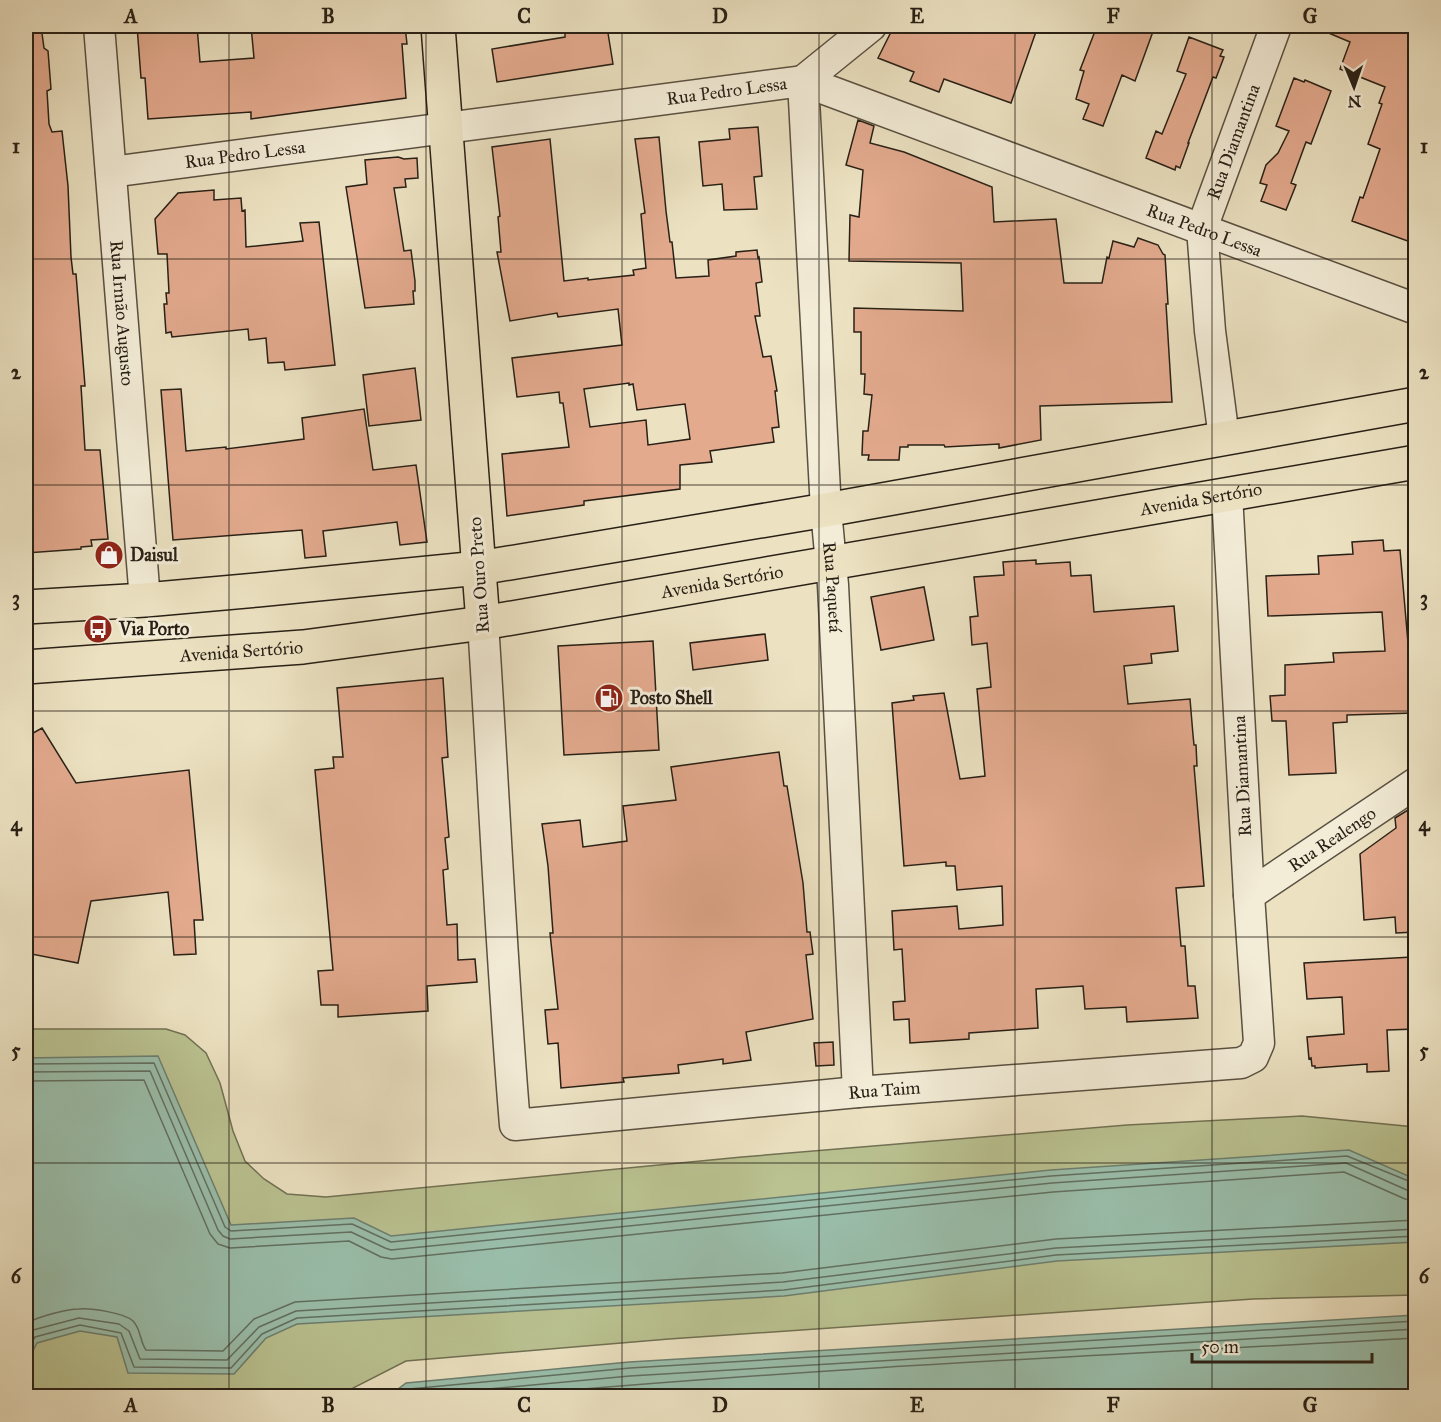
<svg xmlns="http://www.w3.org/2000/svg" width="1441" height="1422" font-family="'IM FELL Great Primer',serif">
	<rect width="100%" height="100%" fill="#ece2c2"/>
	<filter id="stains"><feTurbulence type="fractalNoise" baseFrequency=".00333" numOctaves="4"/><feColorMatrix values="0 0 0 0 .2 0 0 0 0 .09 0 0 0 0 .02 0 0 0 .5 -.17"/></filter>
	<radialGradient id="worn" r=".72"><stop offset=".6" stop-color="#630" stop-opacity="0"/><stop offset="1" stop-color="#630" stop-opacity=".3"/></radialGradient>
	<path fill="#bac291" stroke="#717154" stroke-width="1.5" d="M 26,1029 L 166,1029 L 185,1035 L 206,1053 L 220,1083 L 233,1131 L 245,1161 L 264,1179 L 287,1194 L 326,1197 L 742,1157 L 1127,1125 L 1302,1116 L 1415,1127 L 1415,1295 L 1253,1299 L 669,1339 L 406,1361 L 353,1388 L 347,1396 L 26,1396 Z"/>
	<path fill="#9abfac" stroke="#6c7f70" stroke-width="1.5" d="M 158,1056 L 231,1225 L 354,1218 L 391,1236 L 1051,1170 L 1349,1150 L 1415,1179 L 1415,1242 L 1057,1261 L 784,1296 L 297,1324 L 266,1338 L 234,1374 L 128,1373 L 117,1337 L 80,1331 L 37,1343 L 26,1364 L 26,1058 Z
		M 1415,1315 L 1415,1396 L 389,1396 L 406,1383 L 629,1362 Z"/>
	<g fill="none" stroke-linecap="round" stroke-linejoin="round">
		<path stroke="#617061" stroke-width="1.5" d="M 26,1064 L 154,1063 L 225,1227 L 231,1231 L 352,1224 L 391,1242 L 1051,1176 L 1347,1156 L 1416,1184
			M 26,1072 L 150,1071 L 218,1230 L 223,1236 L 230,1239 L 351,1232 L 385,1248 L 391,1250 L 1052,1183 L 1346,1163 L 1409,1191 L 1416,1192
			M 26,1081 L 144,1080 L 210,1234 L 218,1244 L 230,1248 L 349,1241 L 381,1257 L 392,1259 L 1053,1192 L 1344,1172 L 1405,1199 L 1416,1201
			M 26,1323 C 39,1317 65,1309 79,1309 C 91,1308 125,1313 133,1321 C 141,1329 140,1342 146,1350 L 223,1351 L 254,1319 L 295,1302 L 782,1273 L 1056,1239 L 1416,1220
			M 26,1335 L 33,1330 L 79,1318 L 119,1324 L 129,1331 L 140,1359 L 227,1360 L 259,1327 L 296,1311 L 783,1282 L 1056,1248 L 1416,1229
			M 26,1351 L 35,1337 L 80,1325 L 121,1333 L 134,1367 L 231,1368 L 262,1334 L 297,1318 L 784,1290 L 1056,1255 L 1416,1236
			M 398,1396 L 409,1389 L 630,1368 L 1416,1321
			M 411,1396 L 630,1376 L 1416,1329
			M 504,1396 C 807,1368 1112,1355 1416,1338"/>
	</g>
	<path fill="#e3aa8e" stroke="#282016" stroke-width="1.5" fill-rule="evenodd" d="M 26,26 L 41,26 L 44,48 L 48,51 L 51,89 L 47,91 L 49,124 L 52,132 L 62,131 L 68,186 L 71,257 L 73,274 L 76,274 L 85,386 L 81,386 L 85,450 L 100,450 L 108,539 L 91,540 L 92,546 L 81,547 L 81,549 L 26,553 Z
		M 137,26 L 197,26 L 200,62 L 254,58 L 251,26 L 405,26 L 407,44 L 402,44 L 406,98 L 251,119 L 251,112 L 148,119 L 145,78 L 141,78 Z
		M 894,26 L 1038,26 L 1011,103 L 944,79 L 939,92 L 910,81 L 914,72 L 878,58 Z
		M 1097,26 L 1155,26 L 1135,81 L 1122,75 L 1103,126 L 1083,119 L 1089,104 L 1076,99 L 1084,71 L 1080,70 Z
		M 1312,26 L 1416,26 L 1416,244 L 1352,221 L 1360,197 L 1363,198 L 1380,149 L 1368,144 L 1382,104 L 1379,103 L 1385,87 L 1340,69 L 1350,42 Z
		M 607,27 L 613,64 L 497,82 L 492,49 L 565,37 L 565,33 Z
		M 1189,37 L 1223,50 L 1220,56 L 1224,57 L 1216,78 L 1213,77 L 1188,143 L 1189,143 L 1180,168 L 1176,166 L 1175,170 L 1146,158 L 1156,131 L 1162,134 L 1186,74 L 1177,71 Z
		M 1294,78 L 1304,82 L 1305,80 L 1331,91 L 1311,144 L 1306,142 L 1291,183 L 1296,185 L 1286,210 L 1261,201 L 1267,185 L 1260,183 L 1266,165 L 1278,153 L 1289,131 L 1276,126 Z
		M 858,120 L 874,126 L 870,143 L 904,152 L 992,187 L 994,222 L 1056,219 L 1064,283 L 1102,283 L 1107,257 L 1109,258 L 1113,241 L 1134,247 L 1138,238 L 1158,245 L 1163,254 L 1165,255 L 1168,304 L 1166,304 L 1172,402 L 1040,406 L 1041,440 L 999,448 L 999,444 L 945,447 L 944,445 L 908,445 L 908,447 L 900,447 L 899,460 L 868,460 L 869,455 L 862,455 L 863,431 L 868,431 L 872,395 L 864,394 L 865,374 L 861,374 L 861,332 L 854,332 L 854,308 L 963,311 L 961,263 L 849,261 L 850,215 L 859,217 L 863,170 L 846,165 Z
		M 758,127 L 762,176 L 754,177 L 757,209 L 724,210 L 722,184 L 703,186 L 699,142 L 730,139 L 729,129 Z
		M 659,137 L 666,211 L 670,242 L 672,242 L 676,278 L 709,276 L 708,260 L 736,256 L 736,252 L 757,250 L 758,258 L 759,257 L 762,282 L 756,283 L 760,316 L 755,316 L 763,357 L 771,356 L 777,391 L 775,391 L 779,427 L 772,428 L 774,442 L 710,451 L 712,462 L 680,465 L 680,489 L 584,501 L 584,505 L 507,516 L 502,454 L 569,447 L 563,403 L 560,403 L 559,392 L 517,397 L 512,358 L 622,345 L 618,309 L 558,317 L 557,313 L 510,321 L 497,252 L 501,252 L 498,217 L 500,216 L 492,147 L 550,139 L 564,281 L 588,278 L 588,280 L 634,275 L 633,270 L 646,268 L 641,214 L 645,213 L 635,139 ZM 629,383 L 629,385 L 633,384 L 637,410 L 685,404 L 690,439 L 648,445 L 646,420 L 590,427 L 584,389 Z
		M 398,157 L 404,159 L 417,158 L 418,178 L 405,179 L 406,187 L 394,188 L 404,251 L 411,250 L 415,281 L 415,291 L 413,291 L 414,304 L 365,308 L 346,187 L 367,184 L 365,160 Z
		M 214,190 L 214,200 L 241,198 L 242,211 L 245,210 L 246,247 L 303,241 L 300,223 L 319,222 L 335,365 L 285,370 L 284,362 L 268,363 L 266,338 L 249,340 L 248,329 L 172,337 L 171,332 L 166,333 L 164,304 L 167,304 L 166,293 L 169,293 L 167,254 L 158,254 L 155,219 L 178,193 Z
		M 415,368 L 421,420 L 369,426 L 363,375 Z
		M 181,389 L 186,451 L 226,447 L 226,449 L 304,439 L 302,418 L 364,409 L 373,470 L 416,465 L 427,542 L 400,545 L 397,522 L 323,531 L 326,556 L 305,558 L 302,530 L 173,540 L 161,390 Z
		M 1383,540 L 1384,551 L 1400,550 L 1414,713 L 1347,715 L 1347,722 L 1333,723 L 1336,773 L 1289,775 L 1286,721 L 1272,721 L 1270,696 L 1285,695 L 1285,665 L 1334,662 L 1333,653 L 1385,651 L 1382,612 L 1268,616 L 1266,576 L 1319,574 L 1318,556 L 1353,554 L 1352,542 Z
		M 1036,560 L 1036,564 L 1070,562 L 1071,576 L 1091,575 L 1094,612 L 1174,606 L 1178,651 L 1151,654 L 1152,663 L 1124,666 L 1128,704 L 1190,699 L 1193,735 L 1194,745 L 1196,745 L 1197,766 L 1194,766 L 1204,886 L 1176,888 L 1181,946 L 1185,946 L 1188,986 L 1195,986 L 1198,1018 L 1127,1022 L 1126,1007 L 1085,1009 L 1083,986 L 1036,989 L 1038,1028 L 969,1033 L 969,1039 L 910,1043 L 909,1019 L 894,1020 L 893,1002 L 905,1001 L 902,949 L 894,950 L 892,911 L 957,906 L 959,929 L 1003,925 L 1002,886 L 957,890 L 955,866 L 946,866 L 946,862 L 904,866 L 892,703 L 914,700 L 913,696 L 944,693 L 960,779 L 985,776 L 977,689 L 991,687 L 987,643 L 972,645 L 970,617 L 978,616 L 974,577 L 1004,575 L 1003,562 Z
		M 924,587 L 934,640 L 881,650 L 871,597 Z
		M 765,634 L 768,660 L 693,670 L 690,643 Z
		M 653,641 L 659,750 L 564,755 L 558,646 Z
		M 443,678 L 448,757 L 442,758 L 449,837 L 445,838 L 448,869 L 443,870 L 447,925 L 457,924 L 458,960 L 475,959 L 477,982 L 427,986 L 428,1011 L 338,1017 L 338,1005 L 321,1005 L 318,971 L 333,970 L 315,770 L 334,768 L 333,757 L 343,757 L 337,688 Z
		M 42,728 L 76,783 L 189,770 L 203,920 L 194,920 L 196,954 L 174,955 L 168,892 L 91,901 L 78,963 L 26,953 L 26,737 Z
		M 779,752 L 784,786 L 787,786 L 803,883 L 807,932 L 810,932 L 813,954 L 806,955 L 813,1019 L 746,1032 L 751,1060 L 723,1064 L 723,1059 L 678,1065 L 679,1073 L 623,1078 L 624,1082 L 561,1088 L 558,1043 L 548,1044 L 545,1010 L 558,1009 L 550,933 L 553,933 L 548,866 L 542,824 L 580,820 L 583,847 L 627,841 L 623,806 L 676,800 L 671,767 Z
		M 1416,805 L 1416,932 L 1396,933 L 1395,917 L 1364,920 L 1360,854 L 1396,828 L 1395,818 Z
		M 1412,957 L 1416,1029 L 1387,1030 L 1389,1071 L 1367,1072 L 1367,1064 L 1315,1068 L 1315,1066 L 1312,1066 L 1311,1058 L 1309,1059 L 1307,1037 L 1344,1034 L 1342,997 L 1307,999 L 1304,963 Z
		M 833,1042 L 834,1065 L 816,1066 L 814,1043 Z"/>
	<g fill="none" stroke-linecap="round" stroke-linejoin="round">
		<g stroke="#595041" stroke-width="33">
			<g id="minor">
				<path id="s1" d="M 99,26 L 145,600"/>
				<path id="s2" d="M 803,81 L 826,510 L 833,585 L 858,1092"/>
				<path d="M 803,81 L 871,26"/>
				<path id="s3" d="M 111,172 L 803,81 L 1416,309"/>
				<path id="s4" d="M 1224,438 L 1210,331 L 1202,228 L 1276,26"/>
				<path id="s5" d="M 483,623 C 494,790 501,958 515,1125 L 858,1092 L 1241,1063 L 1253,1057 L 1259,1043 L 1249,895 L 1227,494"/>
				<path id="s6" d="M 1249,895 L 1416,783"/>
			</g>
		</g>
		<g stroke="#282016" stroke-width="36">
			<g id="major">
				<path d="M 438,26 L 483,623"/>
				<path d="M 26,607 L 145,600 L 257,590 L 479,568 L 826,510 L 1416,404"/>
				<path id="s7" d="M 26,667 L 303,647 L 483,623 L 1416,462"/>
			</g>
		</g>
		<use href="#minor" stroke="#f3ecd7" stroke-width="30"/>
		<use href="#major" stroke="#ece2c2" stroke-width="33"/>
	</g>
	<path fill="none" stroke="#282016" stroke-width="1.5" stroke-opacity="0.55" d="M 229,26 L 229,1396M 426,26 L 426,1396M 622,26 L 622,1396M 819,26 L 819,1396M 1015,26 L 1015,1396M 1212,26 L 1212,1396M 26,259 L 1416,259M 26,485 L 1416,485M 26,711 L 1416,711M 26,937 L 1416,937M 26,1163 L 1416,1163"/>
	<defs>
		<g id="shop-disc" transform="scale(1.5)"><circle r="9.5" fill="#8f2418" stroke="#f3ecd7"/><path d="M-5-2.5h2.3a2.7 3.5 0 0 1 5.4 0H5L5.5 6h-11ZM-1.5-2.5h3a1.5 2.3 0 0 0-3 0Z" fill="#fff"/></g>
		<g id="bus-disc" transform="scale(1.5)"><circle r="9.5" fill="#8f2418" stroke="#f3ecd7"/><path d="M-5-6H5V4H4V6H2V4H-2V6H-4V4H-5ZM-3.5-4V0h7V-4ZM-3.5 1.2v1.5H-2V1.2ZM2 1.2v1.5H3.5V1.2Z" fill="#fff"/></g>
		<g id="fuel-disc" transform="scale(1.5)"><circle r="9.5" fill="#8f2418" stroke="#f3ecd7"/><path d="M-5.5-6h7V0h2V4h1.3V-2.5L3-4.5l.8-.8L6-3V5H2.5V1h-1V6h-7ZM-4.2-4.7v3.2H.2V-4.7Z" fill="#fff"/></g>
	</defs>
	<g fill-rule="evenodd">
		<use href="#shop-disc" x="109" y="555"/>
		<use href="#bus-disc" x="98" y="629"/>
		<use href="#fuel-disc" x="609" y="698"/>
	</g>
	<g text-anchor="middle" stroke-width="6" stroke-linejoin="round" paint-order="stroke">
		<g font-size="18" fill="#282016" stroke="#f3ecd7">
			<text dy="6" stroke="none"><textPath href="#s3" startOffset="621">Rua Pedro Lessa</textPath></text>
			<text dy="6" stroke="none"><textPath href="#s4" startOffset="303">Rua Diamantina</textPath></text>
			<text dy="6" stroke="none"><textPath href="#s3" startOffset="135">Rua Pedro Lessa</textPath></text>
			<text dy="6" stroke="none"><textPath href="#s3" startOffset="1126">Rua Pedro Lessa</textPath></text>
			<text dy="6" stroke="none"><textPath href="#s1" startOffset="288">Rua Irmão Augusto</textPath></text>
			<text dy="6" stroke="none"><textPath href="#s7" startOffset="1188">Avenida Sertório</textPath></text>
			<text transform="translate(479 575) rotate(-94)" y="6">Rua Ouro Preto</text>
			<text dy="6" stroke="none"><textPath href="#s7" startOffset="702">Avenida Sertório</textPath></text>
			<text dy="6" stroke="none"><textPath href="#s2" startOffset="507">Rua Paquetá</textPath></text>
			<text dy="6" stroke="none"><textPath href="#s7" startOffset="216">Avenida Sertório</textPath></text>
			<text transform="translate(1242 776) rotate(-93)" y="6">Rua Diamantina</text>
			<text dy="6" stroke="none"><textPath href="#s6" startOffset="100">Rua Realengo</textPath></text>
			<text dy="6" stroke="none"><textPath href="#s5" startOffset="874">Rua Taim</textPath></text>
		</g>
		<g font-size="18" font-weight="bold" fill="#282016" stroke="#f3ecd7" text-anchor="start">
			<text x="130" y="561">Daisul</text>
			<text x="119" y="635">Via Porto</text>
			<text x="630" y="704">Posto Shell</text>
		</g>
	</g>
	<rect width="1441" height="1422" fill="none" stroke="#ece2c2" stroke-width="66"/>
	<g transform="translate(1354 87) rotate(178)" stroke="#f3ecd7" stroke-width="4.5" paint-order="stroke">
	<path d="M0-4.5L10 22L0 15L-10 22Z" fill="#282016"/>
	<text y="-9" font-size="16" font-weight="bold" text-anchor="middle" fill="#282016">N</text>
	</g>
	<path d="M1192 1353v9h180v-9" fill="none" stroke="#282016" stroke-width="3"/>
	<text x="1201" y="1353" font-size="18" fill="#282016" stroke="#f3ecd7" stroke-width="4.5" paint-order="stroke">50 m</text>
	<rect x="33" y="33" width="1375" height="1356" fill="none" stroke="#282016" stroke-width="2"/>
	<g font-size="20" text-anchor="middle" font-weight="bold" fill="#282016">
		<text x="131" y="23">A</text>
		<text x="328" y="23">B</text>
		<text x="524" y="23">C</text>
		<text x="720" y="23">D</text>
		<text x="917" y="23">E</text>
		<text x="1113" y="23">F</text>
		<text x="1310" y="23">G</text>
		<text x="16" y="153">1</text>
		<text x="1424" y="153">1</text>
		<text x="16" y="379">2</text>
		<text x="1424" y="379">2</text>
		<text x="16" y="605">3</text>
		<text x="1424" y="605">3</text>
		<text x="16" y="831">4</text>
		<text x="1424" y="831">4</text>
		<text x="16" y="1057">5</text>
		<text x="1424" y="1057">5</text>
		<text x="16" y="1283">6</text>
		<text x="1424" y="1283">6</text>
		<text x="131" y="1412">A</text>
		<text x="328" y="1412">B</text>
		<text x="524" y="1412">C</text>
		<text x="720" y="1412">D</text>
		<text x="917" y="1412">E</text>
		<text x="1113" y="1412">F</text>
		<text x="1310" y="1412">G</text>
	</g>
	<rect width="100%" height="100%" filter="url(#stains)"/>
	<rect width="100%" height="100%" fill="url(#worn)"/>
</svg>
